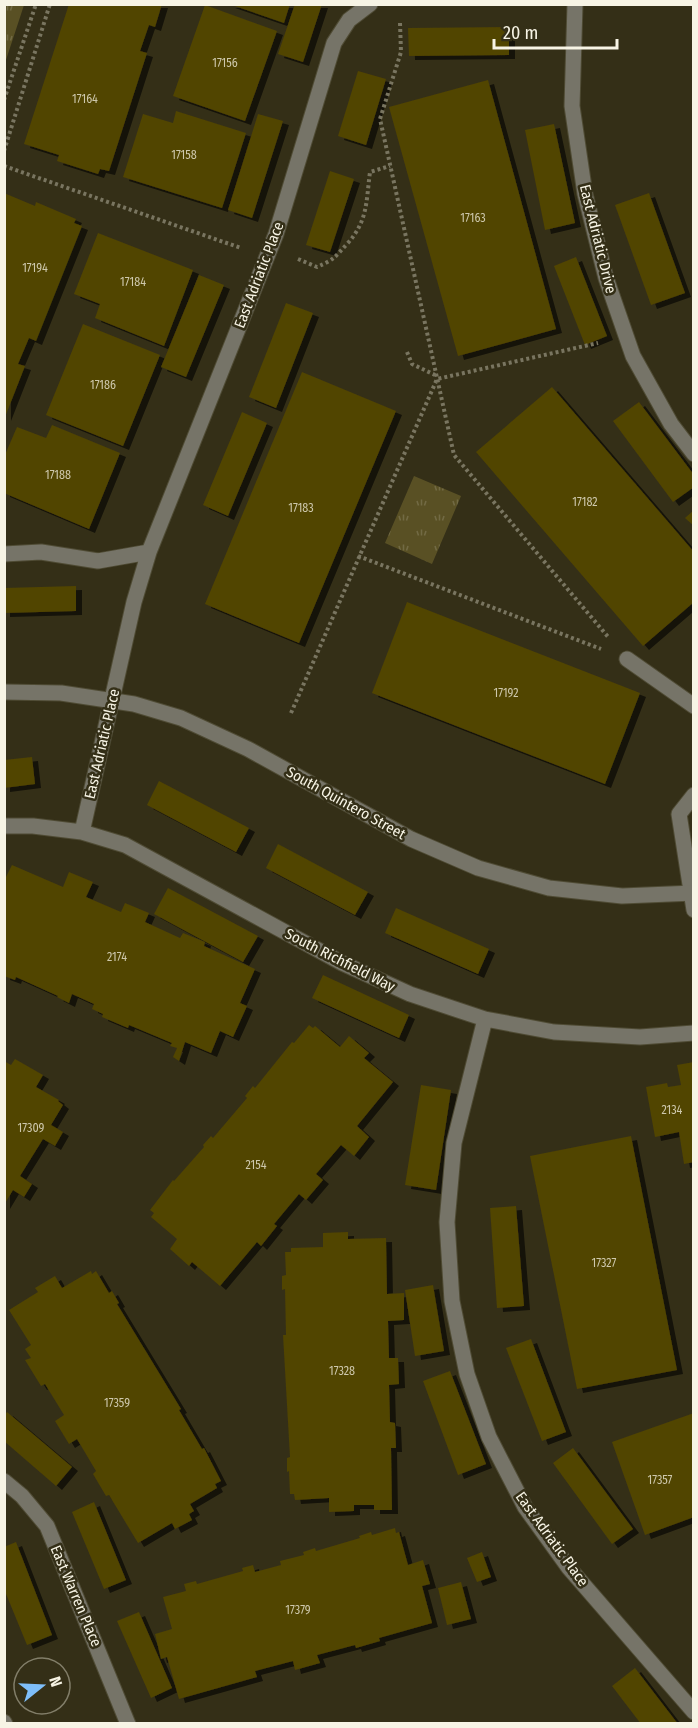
<svg xmlns="http://www.w3.org/2000/svg" width="698" height="1728" font-family="'Fira Sans Condensed',sans-serif">
	<defs>
		<pattern id="grass-tufts" width="24" height="20" patternUnits="userSpaceOnUse" patternTransform="scale(1.5)"><rect width="24" height="20" fill="#595024"/><path d="M3 7l-1-3M5 7V3M7 7l1-3M15 17l-1-3M17 17v-4M19 17l1-3" fill="none" stroke="#726a44"/></pattern>
		<filter id="shadow"><feDropShadow dx="6" dy="4" stdDeviation="0" flood-color="#0009"/></filter>
	</defs>
	<rect width="100%" height="100%" fill="#342f17"/>
	<path fill="url(#grass-tufts)" d="M 5,4 L 24,5 L 5,63 L 4,5 Z
		M 414,476 L 461,496 L 432,564 L 385,543 Z"/>
	<path fill="#514400" filter="url(#shadow)" d="M 69,4 L 162,4 L 155,27 L 149,25 L 140,51 L 147,53 L 109,171 L 100,169 L 98,174 L 57,161 L 59,155 L 24,144 Z
		M 229,4 L 290,4 L 284,23 Z
		M 295,4 L 322,4 L 303,62 L 278,54 Z
		M 205,5 L 277,31 L 245,121 L 173,96 Z
		M 509,27 L 509,55 L 409,56 L 408,28 Z
		M 358,71 L 386,79 L 366,145 L 338,136 Z
		M 488,80 L 556,329 L 458,356 L 389,107 Z
		M 176,111 L 246,133 L 222,208 L 123,177 L 143,114 L 173,123 Z
		M 258,114 L 283,121 L 252,218 L 228,210 Z
		M 554,124 L 575,223 L 545,230 L 525,130 Z
		M 330,171 L 354,179 L 330,252 L 306,245 Z
		M 4,193 L 35,206 L 36,202 L 76,219 L 74,223 L 82,226 L 36,341 L 29,338 L 18,364 L 25,366 L 5,417 Z
		M 649,193 L 685,293 L 651,305 L 615,205 Z
		M 98,233 L 193,270 L 164,346 L 95,318 L 100,304 L 74,294 Z
		M 576,257 L 607,336 L 585,345 L 554,266 Z
		M 199,275 L 224,285 L 186,377 L 161,367 Z
		M 286,303 L 313,313 L 276,408 L 249,397 Z
		M 83,324 L 160,355 L 123,446 L 46,415 Z
		M 302,372 L 396,411 L 299,643 L 205,604 Z
		M 552,387 L 694,552 L 694,602 L 643,646 L 476,452 Z
		M 639,402 L 694,475 L 694,487 L 673,502 L 613,421 Z
		M 242,412 L 267,423 L 228,516 L 203,505 Z
		M 52,425 L 120,453 L 89,529 L 4,493 L 4,457 L 17,427 L 46,438 Z
		M 694,510 L 694,526 L 685,518 Z
		M 76,586 L 76,611 L 4,613 L 4,588 Z
		M 407,602 L 640,693 L 605,784 L 372,693 Z
		M 32,757 L 35,784 L 4,788 L 4,760 Z
		M 159,781 L 249,828 L 236,852 L 147,805 Z
		M 278,844 L 368,892 L 355,915 L 266,868 Z
		M 12,865 L 63,887 L 69,872 L 93,882 L 86,897 L 121,912 L 125,903 L 149,913 L 145,922 L 180,938 L 183,933 L 205,942 L 204,946 L 255,969 L 240,1003 L 247,1006 L 233,1037 L 220,1031 L 211,1053 L 185,1042 L 179,1061 L 173,1057 L 177,1048 L 170,1046 L 172,1043 L 129,1025 L 128,1028 L 102,1017 L 103,1014 L 92,1009 L 94,1004 L 72,994 L 69,1003 L 57,997 L 58,996 L 16,977 L 15,980 L 4,976 L 4,881 Z
		M 168,888 L 258,936 L 243,962 L 154,914 Z
		M 396,908 L 489,949 L 478,974 L 385,933 Z
		M 323,975 L 409,1015 L 399,1038 L 312,998 Z
		M 309,1025 L 313,1028 L 315,1026 L 340,1047 L 349,1036 L 369,1053 L 364,1058 L 393,1082 L 357,1126 L 369,1137 L 354,1156 L 341,1145 L 316,1174 L 323,1180 L 306,1200 L 299,1194 L 274,1224 L 277,1226 L 261,1246 L 257,1242 L 220,1286 L 192,1262 L 189,1266 L 170,1249 L 177,1239 L 151,1217 L 154,1213 L 150,1210 L 173,1180 L 174,1181 L 204,1147 L 203,1145 L 211,1136 L 213,1138 L 247,1098 L 245,1096 L 253,1086 L 255,1088 L 292,1042 L 294,1043 Z
		M 15,1059 L 43,1075 L 36,1087 L 59,1100 L 58,1101 L 63,1105 L 51,1125 L 63,1132 L 55,1146 L 43,1139 L 20,1176 L 32,1184 L 24,1197 L 13,1190 L 4,1205 L 4,1061 L 11,1065 Z
		M 694,1062 L 694,1162 L 684,1164 L 679,1132 L 655,1137 L 646,1087 L 667,1083 L 668,1087 L 681,1085 L 677,1065 Z
		M 421,1085 L 451,1090 L 436,1190 L 405,1185 Z
		M 631,1136 L 677,1370 L 577,1389 L 530,1156 Z
		M 516,1206 L 524,1306 L 497,1308 L 490,1208 Z
		M 348,1232 L 348,1239 L 386,1238 L 387,1294 L 404,1293 L 404,1320 L 388,1321 L 389,1358 L 398,1358 L 399,1384 L 389,1385 L 390,1422 L 395,1423 L 396,1448 L 391,1448 L 392,1510 L 374,1510 L 374,1505 L 354,1505 L 354,1511 L 329,1512 L 329,1498 L 295,1500 L 294,1494 L 290,1494 L 289,1471 L 287,1472 L 287,1458 L 290,1457 L 283,1335 L 286,1335 L 285,1289 L 282,1290 L 282,1276 L 286,1275 L 285,1252 L 291,1252 L 291,1248 L 323,1247 L 323,1233 Z
		M 91,1271 L 92,1274 L 96,1271 L 109,1293 L 112,1291 L 119,1303 L 117,1304 L 181,1409 L 179,1410 L 202,1449 L 204,1448 L 221,1481 L 215,1484 L 217,1488 L 190,1504 L 194,1511 L 189,1514 L 192,1520 L 175,1529 L 172,1523 L 138,1543 L 109,1495 L 106,1496 L 93,1474 L 96,1471 L 77,1439 L 69,1444 L 55,1421 L 64,1415 L 45,1384 L 41,1386 L 25,1360 L 31,1358 L 25,1349 L 31,1345 L 9,1310 L 38,1292 L 35,1288 L 55,1276 L 62,1288 Z
		M 433,1285 L 444,1351 L 415,1356 L 405,1290 Z
		M 531,1339 L 566,1432 L 542,1441 L 506,1348 Z
		M 450,1371 L 486,1464 L 458,1475 L 423,1381 Z
		M 7,1412 L 72,1467 L 56,1486 L 4,1441 L 4,1416 Z
		M 694,1413 L 694,1517 L 645,1535 L 612,1442 Z
		M 573,1448 L 633,1529 L 612,1544 L 553,1463 Z
		M 94,1502 L 126,1580 L 104,1589 L 72,1512 Z
		M 395,1528 L 396,1533 L 399,1532 L 408,1565 L 423,1560 L 430,1584 L 422,1586 L 432,1623 L 379,1638 L 380,1641 L 356,1648 L 355,1645 L 317,1655 L 320,1663 L 295,1670 L 293,1661 L 255,1671 L 257,1677 L 179,1699 L 167,1657 L 161,1659 L 155,1634 L 172,1629 L 163,1597 L 186,1591 L 184,1584 L 196,1581 L 197,1584 L 243,1571 L 242,1568 L 253,1565 L 255,1572 L 281,1565 L 280,1561 L 304,1555 L 303,1552 L 315,1548 L 316,1551 L 360,1538 L 359,1536 L 371,1532 L 372,1535 Z
		M 16,1542 L 52,1635 L 27,1645 L 4,1589 L 4,1547 Z
		M 482,1552 L 491,1577 L 477,1582 L 467,1558 Z
		M 461,1582 L 471,1619 L 447,1625 L 438,1588 Z
		M 139,1612 L 172,1688 L 151,1698 L 117,1621 Z
		M 635,1668 L 678,1724 L 641,1724 L 612,1686 Z"/>
	<g fill="none" stroke-linecap="round" stroke-linejoin="round">
		<g stroke="#4f4b34" stroke-width="17">
			<path id="service" d="M 575,4 L 572,106 L 585,194 L 606,278 L 633,356 L 671,424 L 694,454
				M 4,554 L 41,552 L 98,561 L 149,552
				M 627,659 L 694,706
				M 694,795 L 679,814 L 694,910
				M 4,826 L 33,826 L 82,832 L 125,845 L 342,963 L 410,994 L 485,1019 L 554,1032 L 640,1037 L 694,1033
				M 82,832 L 134,602 L 149,552 L 276,234 L 334,43 L 349,20 L 370,4
				M 485,1019 L 454,1143 L 447,1222 L 452,1301 L 467,1374 L 489,1437 L 525,1507 L 569,1568 L 694,1712
				M 4,1481 L 22,1496 L 47,1526 L 128,1724
				M 4,1722 L 5,1724"/>
		</g>
		<g stroke="#4f4b34" stroke-width="17">
			<path id="tertiary" d="M 4,692 L 61,693 L 134,704 L 181,718 L 248,749 L 411,839 L 478,868 L 549,888 L 622,896 L 694,893"/>
		</g>
		<path stroke="#797560" stroke-width="4" stroke-dasharray="3 3" stroke-linecap="butt" d="M 400,23 L 401,52 L 380,119 L 454,455 L 609,638
			M 4,100 L 36,4
			M 4,151 L 50,4
			M 4,166 L 241,248
			M 298,259 L 317,267 C 335,259 334,258 347,244 C 368,221 366,202 370,172 L 390,166
			M 407,352 L 412,364 L 435,375
			M 358,556 L 601,649
			M 291,713 L 437,379 L 598,343"/>
		<use href="#service" stroke="#767468" stroke-width="15"/>
		<use href="#tertiary" stroke="#767468" stroke-width="15"/>
	</g>
	<g text-anchor="middle" stroke-width="5" stroke-linejoin="round" paint-order="stroke">
		<g font-size="12" fill="#cec8ac">
			<text x="225" y="67">17156</text>
			<text x="85" y="103">17164</text>
			<text x="184" y="159">17158</text>
			<text x="473" y="222">17163</text>
			<text x="35" y="272">17194</text>
			<text x="133" y="286">17184</text>
			<text x="103" y="389">17186</text>
			<text x="58" y="479">17188</text>
			<text x="585" y="506">17182</text>
			<text x="301" y="512">17183</text>
			<text x="506" y="697">17192</text>
			<text x="117" y="961">2174</text>
			<text x="672" y="1114">2134</text>
			<text x="31" y="1132">17309</text>
			<text x="256" y="1169">2154</text>
			<text x="604" y="1267">17327</text>
			<text x="342" y="1375">17328</text>
			<text x="117" y="1407">17359</text>
			<text x="660" y="1484">17357</text>
			<text x="298" y="1614">17379</text>
		</g>
		<g font-size="15" fill="#f7f4e5" stroke="#342f17">
			<text transform="translate(598 239) rotate(76)" y="5">East Adriatic Drive</text>
			<text transform="translate(259 275) rotate(-69)" y="5">East Adriatic Place</text>
			<text transform="translate(102 744) rotate(-77)" y="5">East Adriatic Place</text>
			<text transform="translate(346 803) rotate(29)" y="5">South Quintero Street</text>
			<text transform="translate(340 960) rotate(27)" y="5">South Richfield Way</text>
			<text transform="translate(552 1539) rotate(54)" y="5">East Adriatic Place</text>
			<text transform="translate(76 1596) rotate(67)" y="5">East Warren Place</text>
		</g>
	</g>
	<rect width="698" height="1728" fill="none" stroke="#f7f4e5" stroke-width="12"/>
	<g transform="translate(42 1686) rotate(72)"><circle r="28" fill="#342f17" stroke="#827e69" stroke-width="1.5"/>
	<path d="M0-4.5L10 22L0 15L-10 22Z" fill="#7ebef9"/>
	<text y="-9" font-size="16" font-weight="bold" text-anchor="middle" fill="#f7f4e5">N</text>
	</g>
	<path d="M494 39v9h123v-9" fill="none" stroke="#f7f4e5" stroke-width="3"/>
	<text x="503" y="39" font-size="18" fill="#f7f4e5" stroke="#342f17" stroke-width="4.5" paint-order="stroke">20 m</text>
</svg>
